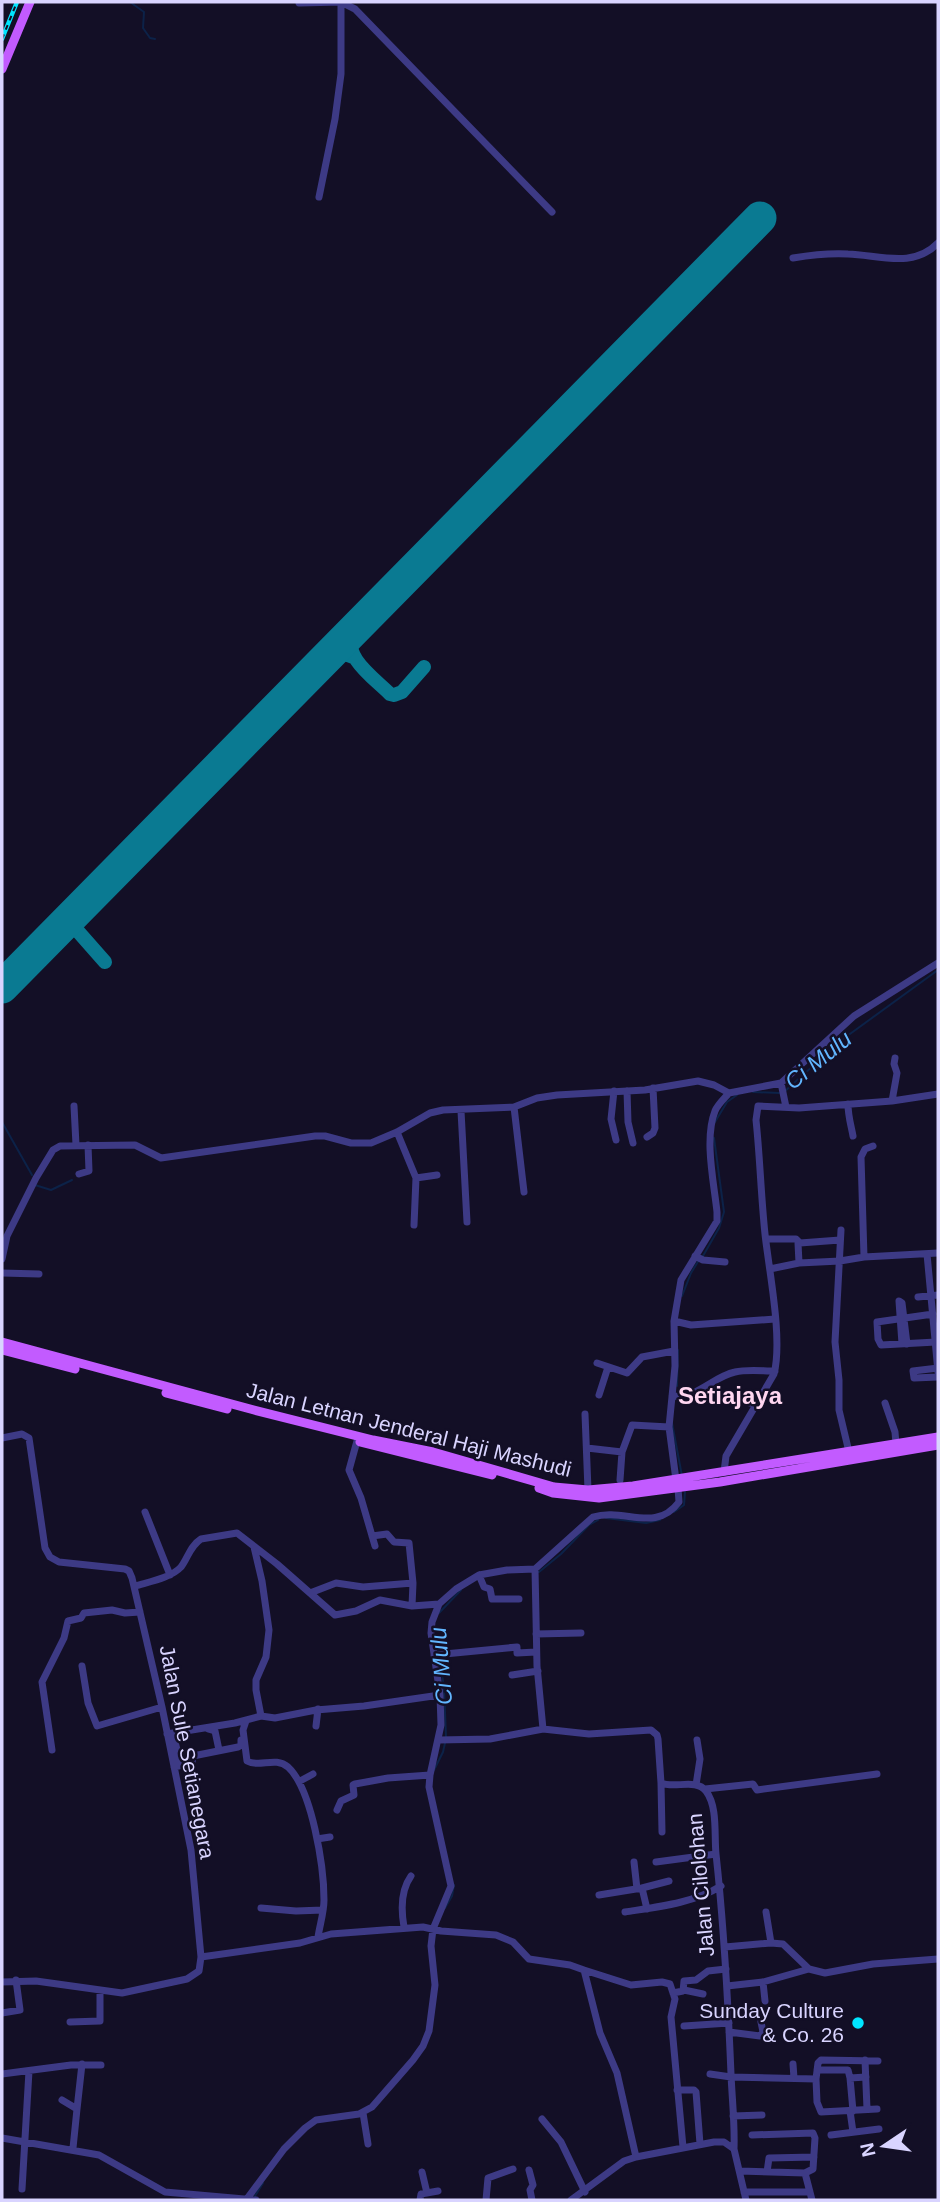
<svg xmlns="http://www.w3.org/2000/svg" width="940" height="2202" font-family="Arial,sans-serif">
	<rect width="100%" height="100%" fill="#130f26"/>
	<g fill="none" stroke-linecap="round" stroke-linejoin="round">
		<path stroke="#0c2248" stroke-width="2" d="M 130,2 L 144,12 L 143,28 L 150,38 L 155,39
			M 753,1092 L 779,1093
			M 784,1092 L 843,1039 L 938,970
			M 2,1122 L 32,1175
			M 715,1122 L 727,1102 L 737,1095
			M 35,1185 L 51,1190 L 72,1180
			M 703,1256 L 719,1228 L 724,1212 L 714,1138
			M 682,1296 L 691,1273 L 699,1260
			M 677,1386 L 678,1350
			M 672,1423 L 682,1476
			M 674,1512 L 684,1505 L 685,1492
			M 606,1518 L 646,1523 L 660,1520
			M 536,1572 L 539,1572 L 561,1554 L 589,1525 L 598,1520
			M 439,1613 L 461,1590
			M 435,1635 L 438,1650
			M 439,1656 L 444,1687 L 446,1737
			M 434,1770 L 443,1752 L 445,1743
			M 445,1908 L 452,1896 L 454,1885
			M 255,2196 L 263,2183"/>
		<path stroke="#0a7a92" stroke-width="14" d="M 352,631 C 342,657 373,677 390,694 L 394,695 L 402,692 L 424,667
			M 327,657 C 337,652 343,653 353,657
			M 68,920 L 105,962"/>
		<path stroke="#0a7a92" stroke-width="33" d="M 2,987 L 760,218"/>
		<path stroke="#3d3a85" stroke-width="7" d="M 299,3 L 341,2 L 355,9 L 552,212
			M 319,197 L 335,119 L 341,74 L 341,2
			M 793,258 C 811,255 830,253 848,254 C 879,255 913,269 938,243
			M 781,1083 L 786,1107
			M 614,1091 L 611,1119 L 616,1140
			M 627,1091 L 628,1122 L 633,1143
			M 892,1101 L 897,1073 L 894,1064 L 895,1058
			M 848,1104 C 848,1116 851,1125 853,1136
			M 74,1106 L 76,1145
			M 514,1107 L 524,1192
			M 461,1111 L 467,1222
			M 397,1132 L 416,1178 L 414,1225
			M 647,1137 L 653,1133 L 655,1128 L 653,1088
			M 79,1174 L 89,1171 L 88,1145
			M 416,1178 L 437,1175
			M 841,1230 L 835,1342 L 839,1380 L 839,1410 L 849,1452
			M 766,1239 L 796,1239 L 800,1243 L 840,1240
			M 798,1243 L 799,1263
			M 927,1254 L 938,1372
			M 695,1256 L 703,1260 L 725,1262
			M 864,1257 L 861,1157 L 865,1149 L 873,1146
			M 2,1259 L 7,1236 L 36,1178 L 53,1150 L 60,1146 L 135,1145 L 161,1158 L 315,1136 L 325,1136 L 351,1143 L 371,1143 L 397,1132 L 430,1113 L 443,1110 L 514,1107 L 537,1098 L 557,1095 L 645,1090 L 698,1081 L 714,1085 L 729,1093 L 781,1083 L 854,1016 L 938,963
			M 770,1269 L 799,1263 L 840,1261 L 864,1257 L 938,1253
			M 2,1273 L 39,1274
			M 918,1297 L 938,1295
			M 933,1314 L 877,1322 L 878,1339 L 881,1345 L 936,1342
			M 674,1321 L 691,1325 L 775,1319
			M 902,1344 L 899,1301 L 902,1303 L 907,1344
			M 597,1363 L 627,1373 L 642,1357 L 674,1351
			M 938,1368 L 913,1371 L 914,1378 L 938,1377
			M 714,1390 L 727,1398 L 755,1404
			M 599,1395 L 608,1367
			M 672,1396 C 697,1399 712,1377 735,1372 C 747,1369 762,1371 775,1371
			M 885,1403 L 895,1432 L 896,1444
			M 585,1414 L 588,1490
			M 2,1438 L 22,1434 L 29,1438 L 45,1548 L 50,1557 L 59,1562 L 125,1569 L 129,1571 L 132,1578 L 162,1707 L 191,1850 L 201,1957 L 199,1971 L 187,1979 L 122,1993 L 36,1981 L 2,1982
			M 357,1441 L 349,1470 L 361,1498 L 375,1546
			M 587,1448 L 622,1452 L 632,1425 L 669,1427
			M 724,1472 L 726,1456 L 774,1374 C 783,1339 769,1271 765,1234 C 761,1196 760,1158 756,1120 L 758,1106 L 799,1108 L 892,1101 L 938,1094
			M 620,1480 L 622,1452
			M 676,1480 L 669,1427 L 675,1366 L 674,1321 L 681,1280 L 717,1221 L 717,1212 C 714,1183 704,1139 715,1111 C 718,1104 725,1098 729,1093
			M 145,1512 L 170,1575
			M 372,1536 L 387,1534 L 394,1542 L 409,1543 L 413,1583 L 412,1606
			M 254,1547 L 262,1581 L 269,1630 L 266,1657 L 256,1680 L 256,1690 L 261,1716 L 275,1718 L 316,1710 L 364,1706 L 440,1695
			M 535,1569 L 537,1666 L 543,1729
			M 479,1575 L 484,1587 L 490,1589 L 492,1599 L 519,1599
			M 135,1586 C 148,1582 171,1578 181,1567 C 188,1558 190,1546 201,1539 L 237,1533 L 277,1564 L 335,1615 L 356,1611 L 380,1600 L 412,1606 L 439,1604
			M 310,1593 L 336,1583 L 363,1587 L 413,1583
			M 536,1634 L 581,1633
			M 434,1655 L 517,1647 L 517,1653 L 536,1652
			M 82,1666 L 88,1703 L 97,1726 L 162,1707
			M 512,1675 L 538,1671
			M 246,1721 L 243,1730 L 247,1761 C 260,1768 275,1756 288,1767 C 312,1789 324,1867 324,1900 C 324,1912 320,1924 318,1937
			M 316,1726 L 318,1709
			M 208,1729 L 215,1731 L 219,1750
			M 167,1734 L 235,1723 L 261,1716
			M 173,1734 L 181,1765
			M 439,1740 L 490,1739 L 543,1729 L 589,1734 L 651,1730 L 657,1735 L 658,1739 L 661,1783 C 674,1789 696,1778 706,1791 C 718,1807 714,1835 716,1854 C 724,1927 728,2001 731,2074 C 732,2099 735,2124 734,2149
			M 52,1750 L 42,1682 L 64,1638 L 68,1621 L 81,1618 L 84,1613 L 112,1610 L 125,1613 L 140,1612
			M 174,1767 L 192,1763 L 193,1756 L 238,1747 L 241,1745 L 241,1740
			M 300,1781 L 313,1774
			M 661,1783 L 662,1832
			M 696,1785 L 700,1759 L 697,1740
			M 705,1789 L 753,1784 L 757,1790 L 877,1774
			M 337,1810 L 341,1801 L 354,1795 L 353,1785 L 355,1784 L 388,1778 L 430,1775
			M 317,1839 L 330,1837
			M 634,1862 L 637,1889
			M 656,1862 L 716,1854
			M 599,1895 L 642,1888
			M 261,1908 L 296,1911 L 323,1910
			M 647,1909 L 642,1888 L 669,1881
			M 625,1912 C 657,1907 694,1903 721,1886
			M 766,1912 L 771,1943
			M 404,1927 C 401,1910 401,1890 411,1876
			M 725,1947 L 771,1943 L 783,1944 L 809,1969 L 825,1973 L 873,1964 L 938,1959
			M 201,1957 L 300,1943 L 331,1934 L 423,1927 L 441,1931 L 496,1935 L 513,1942 L 529,1959 L 570,1965 L 584,1970 L 600,2033 L 617,2073 L 636,2157
			M 584,1970 L 631,1985 L 662,1982 L 670,1984 L 675,1999 L 671,2017 L 683,2147
			M 763,1982 L 765,2001
			M 727,1986 L 763,1982 L 809,1969
			M 684,1990 L 703,1994
			M 673,1993 L 683,1991 L 684,1981 L 696,1980 L 708,1971 L 726,1969
			M 2,2013 L 20,2010 L 16,1980
			M 70,2022 L 100,2021 L 100,1991
			M 684,2026 L 729,2023
			M 729,2032 L 760,2036 L 763,2032 L 761,2022
			M 865,2060 L 867,2109
			M 793,2064 L 794,2078
			M 817,2070 L 848,2070 L 850,2078 L 866,2077
			M 2,2074 L 71,2065 L 101,2065
			M 710,2074 L 731,2077 L 816,2079 L 818,2063 L 821,2060 L 878,2061
			M 850,2078 L 853,2111
			M 816,2079 L 817,2102 L 821,2112 L 877,2109
			M 677,2090 L 694,2090 L 696,2092 L 700,2144
			M 62,2100 L 77,2109 L 73,2148
			M 77,2109 L 82,2064
			M 850,2111 L 853,2132
			M 363,2113 L 368,2144
			M 733,2116 L 762,2115
			M 542,2119 L 561,2142 L 585,2192
			M 831,2135 L 879,2129
			M 2,2138 L 99,2155 L 165,2192 L 256,2200
			M 529,2170 L 533,2185 L 530,2190 L 532,2200
			M 740,2171 L 805,2173 L 813,2169 L 815,2138 L 813,2133 L 752,2135
			M 422,2172 L 427,2193
			M 767,2172 L 769,2158 L 814,2157
			M 805,2173 L 812,2200
			M 22,2189 L 29,2071
			M 744,2192 L 810,2192
			M 246,2200 L 284,2149 L 305,2128 L 316,2120 L 359,2114 L 372,2107 L 413,2060 L 423,2046 L 429,2031 L 435,1985 L 431,1946 L 433,1929 L 451,1886 L 429,1787 L 430,1775 L 441,1725 L 440,1695 L 431,1633 L 432,1622 L 439,1604 L 456,1589 L 479,1575 L 507,1570 L 535,1569 L 593,1517 C 624,1507 655,1534 679,1502 L 678,1488
			M 420,2200 L 421,2194 L 438,2191
			M 486,2200 L 488,2178 L 513,2169
			M 571,2200 L 624,2161 L 636,2157 L 714,2142 L 724,2142 L 734,2149 L 746,2200"/>
		<path stroke="#c25bff" stroke-width="9" d="M 2,69 L 30,2
			M 2,1342 L 254,1410 L 373,1440 L 433,1452 L 554,1487 L 588,1490 L 633,1486 L 938,1437
			M 2,1350 L 75,1369
			M 166,1393 L 227,1409
			M 360,1442 L 492,1475
			M 539,1488 L 553,1493 L 599,1498 L 720,1482 L 938,1445"/>
		<g stroke="#00e5ff" stroke-width="4.5">
			<path id="rail" d="M 2,39 L 17,2"/>
		</g>
		<use href="#rail" stroke="#130f26" stroke-width="2" stroke-dasharray="5" stroke-linecap="butt"/>
	</g>
	<circle fill="#00e5ff" stroke="#130f26" stroke-width="2.5" cx="858" cy="2023" r="7"/>
	<g text-anchor="middle" stroke-width="5" stroke-linejoin="round" paint-order="stroke">
		<g font-size="21" fill="#d9d4ff" stroke="#130f26">
			<text transform="translate(409 1430) rotate(14)" y="7">Jalan Letnan Jenderal Haji Mashudi</text>
			<text transform="translate(187 1752) rotate(79)" y="7">Jalan Sule Setianegara</text>
			<text transform="translate(701 1885) rotate(-95)" y="7">Jalan Cilolohan</text>
		</g>
		<g font-size="21" fill="#d9d4ff" stroke="#130f26" text-anchor="end">
			<text x="844" y="2018">Sunday Culture<tspan x="844" dy="24">&amp; Co. 26</tspan></text>
		</g>
		<g font-size="23" font-style="italic" fill="#62b6ff" stroke="#130f26">
			<text transform="translate(818 1060) rotate(-39)" y="8">Ci Mulu</text>
			<text transform="translate(441 1666) rotate(-95)" y="8">Ci Mulu</text>
		</g>
		<g font-size="24" font-weight="bold" fill="#ffd6f0" stroke="#130f26">
			<text x="730" y="1404">Setiajaya</text>
		</g>
	</g>
	<rect width="940" height="2202" fill="none" stroke="#d9d4ff" stroke-width="7"/>
	<g transform="translate(884 2146) rotate(257)" stroke="#130f26" stroke-width="5" paint-order="stroke">
	<path d="M0-5L12 26L0 18L-12 26Z" fill="#d9d4ff"/>
	<text y="-10" font-size="19" font-weight="bold" text-anchor="middle" fill="#d9d4ff">N</text>
	</g>
</svg>
